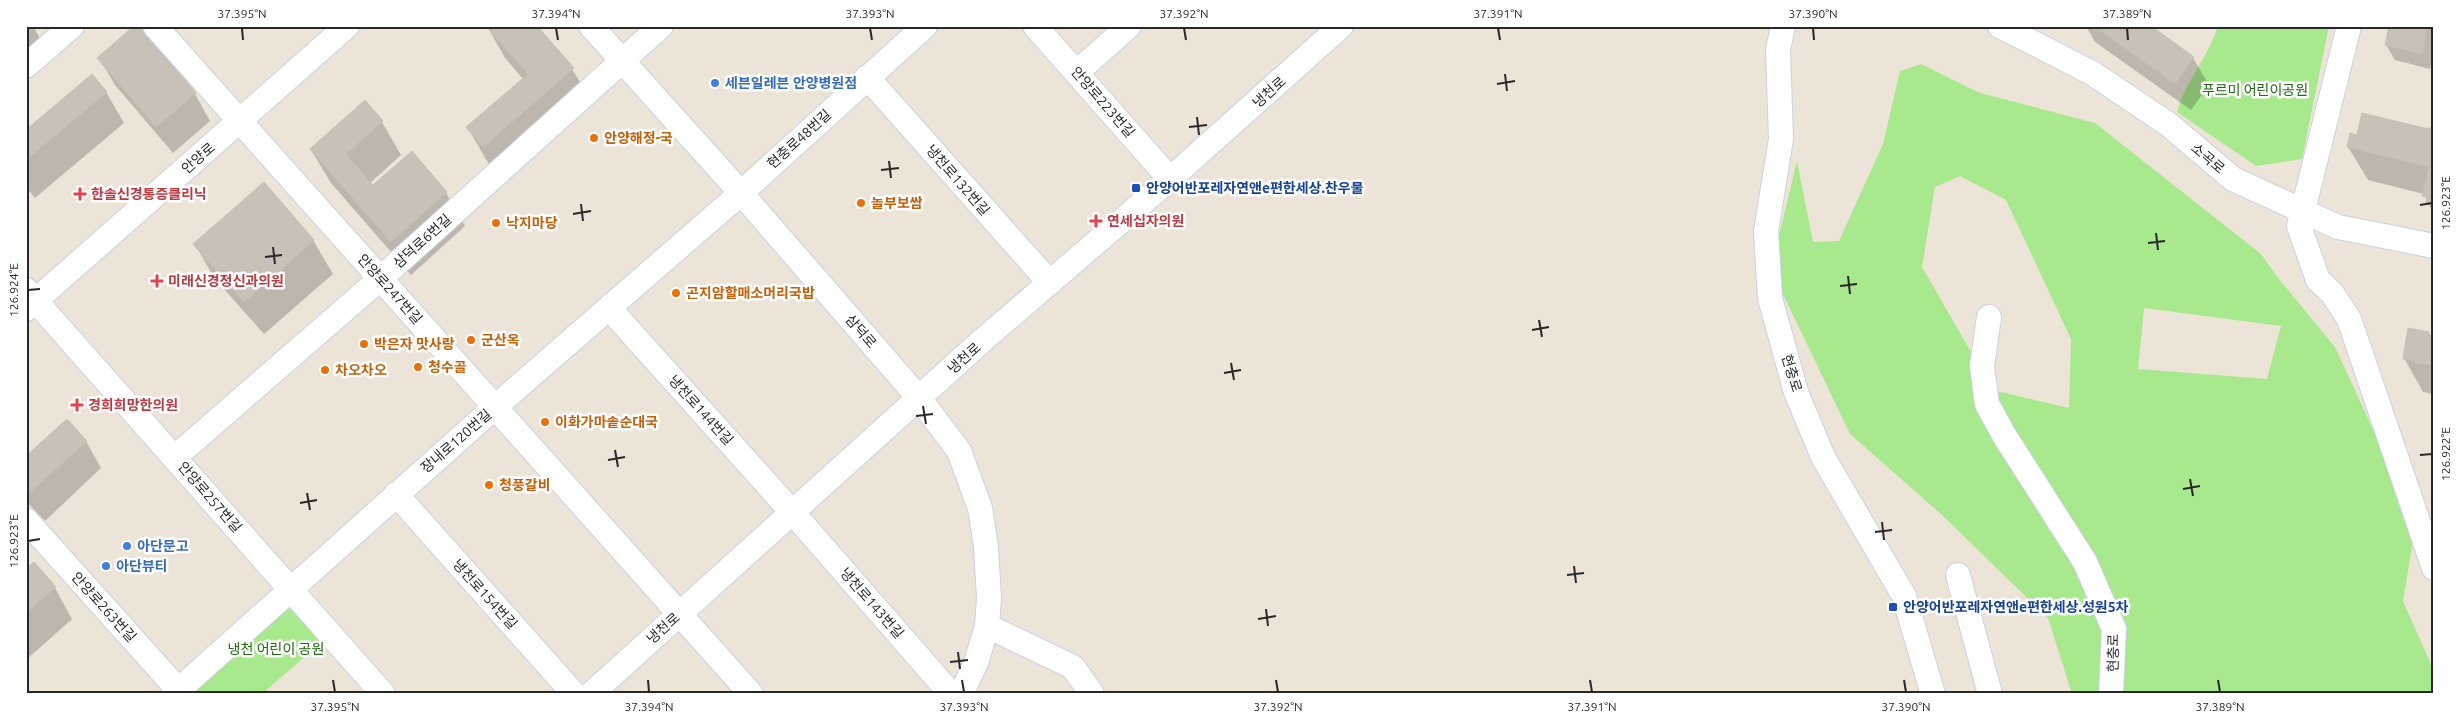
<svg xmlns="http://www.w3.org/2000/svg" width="2460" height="720" font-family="Ubuntu,'Noto Sans KR',sans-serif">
	<rect width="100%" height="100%" fill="#ece4d7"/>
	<path fill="#a8e98e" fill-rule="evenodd" d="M 2218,26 L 2329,26 L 2302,159 L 2256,166 L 2177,112 C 2186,81 2208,57 2218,26 Z
		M 1921,64 L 1980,93 L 2095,123 L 2261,254 L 2279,279 L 2335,347 L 2416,523 L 2403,601 L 2434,671 L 2434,694 L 2072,694 L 2048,618 L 1942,515 L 1850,434 L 1771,269 L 1797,161 L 1813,242 L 1839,241 L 1883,144 L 1900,71 ZM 1960,176 L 2006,200 L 2071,339 L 2069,408 L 1993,390 L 1922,267 L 1935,187 ZM 2144,308 L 2281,326 L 2267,379 L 2138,369 Z
		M 292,600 L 325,639 L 262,694 L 196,694 L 192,689 Z"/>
	<path fill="#0003" d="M 26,26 L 34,28 L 52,59 L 26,81 Z
		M 487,26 L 572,69 L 592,102 L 503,180 L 487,161 L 468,128 L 523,79 L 505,58 Z
		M 2086,26 L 2149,26 L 2193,58 L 2209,85 L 2191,110 L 2095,42 Z
		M 2390,26 L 2434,26 L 2434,52 L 2430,69 L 2395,60 L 2386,45 Z
		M 99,58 L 195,94 L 210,121 L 173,153 L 115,85 Z
		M 106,92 L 124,123 L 35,198 L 26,187 L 26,131 Z
		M 382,122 L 401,155 L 370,183 L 373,187 L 446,193 L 465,226 L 411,275 L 331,183 L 311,150 Z
		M 2434,127 L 2434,215 L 2424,194 L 2368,180 L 2348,147 L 2358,136 L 2428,130 Z
		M 313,240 L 333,274 L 264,334 L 214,278 L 195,244 Z
		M 2428,333 L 2434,338 L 2434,394 L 2423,392 L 2404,358 Z
		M 86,441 L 101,468 L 45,521 L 26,501 L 26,458 Z
		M 26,570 L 55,588 L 72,619 L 26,660 Z"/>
	<path fill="#c7c1b7" stroke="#c7c0b1" d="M 134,26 L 139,26 L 196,93 L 156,127 L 97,58 Z
		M 486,26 L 537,26 L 574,68 L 483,147 L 466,127 L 528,74 Z
		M 2094,26 L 2151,26 L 2194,57 L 2175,84 Z
		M 2389,26 L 2428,26 L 2422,54 L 2385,45 Z
		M 92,74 L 107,92 L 26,160 L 26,130 Z
		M 365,100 L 383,121 L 346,154 L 373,185 L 412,151 L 447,192 L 391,242 L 310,149 Z
		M 2362,113 L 2428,129 L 2434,126 L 2434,206 L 2426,204 L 2427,197 L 2422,196 L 2429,167 L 2347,147 L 2350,133 L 2357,135 Z
		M 264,182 L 314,240 L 244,302 L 193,244 Z
		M 2408,328 L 2429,332 L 2428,336 L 2434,337 L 2433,365 L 2415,363 L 2415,361 L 2403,359 Z
		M 67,419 L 87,441 L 28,494 L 26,492 L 26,456 Z
		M 34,562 L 56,587 L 26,613 L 26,569 Z"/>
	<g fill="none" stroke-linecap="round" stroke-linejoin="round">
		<g stroke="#cdd0e3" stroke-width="26">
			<path id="minor" d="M 155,26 L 751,694
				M 591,26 L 741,193 L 919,398 L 959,451 L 980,508 L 986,547 L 989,598 L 987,626 L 976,663 L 961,694
				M 1035,26 L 1170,179
				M 1783,26 L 1778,50 L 1781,139 L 1766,231 L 1770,298 L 1796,392 L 1823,457 L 1904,596 L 1933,694
				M 2000,26 L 2092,73 L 2168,124 L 2233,179 L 2338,227 L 2434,246
				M 2349,26 L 2299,226 L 2318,280 L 2332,293 L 2349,319 L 2434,568
				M 26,66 L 72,26
				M 1077,72 L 1129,26
				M 867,77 L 1050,283
				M 26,290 L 383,694
				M 609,308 L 793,513 L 951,694
				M 26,309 L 347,26
				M 1989,317 L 1982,366 L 1987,404 L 2004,435 L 2085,562 L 2114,629 L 2111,694
				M 175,457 L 381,278 L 661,26
				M 396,494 L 574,694
				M 26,520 L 182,694
				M 1958,575 L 1990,694
				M 987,626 L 1073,667 L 1092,694
				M 174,694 L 495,407 L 741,193 L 925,26
				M 591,694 L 984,339 L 1170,179 L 1341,26"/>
		</g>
		<use href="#minor" stroke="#fff" stroke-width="24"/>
	</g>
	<path fill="none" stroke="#282828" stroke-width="2" d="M 242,28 L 243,40M 556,28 L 558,40M 870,28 L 872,40M 1184,28 L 1186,40M 1498,28 L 1500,40M 1813,28 L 1814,40M 2127,28 L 2128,40M 1505,74 L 1507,91M 1497,84 L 1515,81M 1197,117 L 1199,135M 1189,127 L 1207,125M 889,161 L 891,178M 881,170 L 899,168M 581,204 L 583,221M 2420,205 L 2432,203M 573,214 L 591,211M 2156,233 L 2158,250M 2148,243 L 2165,241M 273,247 L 275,264M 265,257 L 282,255M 1848,276 L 1850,294M 1840,286 L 1857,284M 28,290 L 40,289M 1539,320 L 1542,337M 1532,330 L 1549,327M 1231,363 L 1234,380M 1224,373 L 1241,370M 923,406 L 926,424M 916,416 L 933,414M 615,450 L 618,467M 2420,455 L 2432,454M 608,460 L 625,457M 2190,479 L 2193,496M 2183,489 L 2200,486M 307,493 L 310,510M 300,503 L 317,500M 1882,522 L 1884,540M 1875,532 L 1892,530M 28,541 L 40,539M 1574,566 L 1576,583M 1567,575 L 1584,573M 1266,609 L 1268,626M 1258,619 L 1276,616M 958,652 L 960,669M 950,662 L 968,660M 333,680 L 335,692M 648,680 L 649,692M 962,680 L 964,692M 1276,680 L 1278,692M 1590,680 L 1592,692M 1904,680 L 1906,692M 2218,680 L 2220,692"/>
	<g fill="#3f7fe0" stroke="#fff" stroke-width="2">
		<circle cx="715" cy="83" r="5"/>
		<circle cx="127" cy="546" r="5"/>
		<circle cx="106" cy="566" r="5"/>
	</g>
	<g fill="#e8710a" stroke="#fff" stroke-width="2">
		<circle cx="594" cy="138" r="5"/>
		<circle cx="861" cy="203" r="5"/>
		<circle cx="496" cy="223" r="5"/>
		<circle cx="676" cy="293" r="5"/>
		<circle cx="471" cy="340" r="5"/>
		<circle cx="364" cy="344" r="5"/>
		<circle cx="418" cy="367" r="5"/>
		<circle cx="325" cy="370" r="5"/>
		<circle cx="545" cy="422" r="5"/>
		<circle cx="489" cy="485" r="5"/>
	</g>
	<g fill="#1a4fb4" stroke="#fff" stroke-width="2">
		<rect x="1131" y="183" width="10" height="10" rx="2.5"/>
		<rect x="1888" y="602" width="10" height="10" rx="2.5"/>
	</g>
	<g fill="#e0444e" stroke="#fff" stroke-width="2">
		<path d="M77.5 186.5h5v5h5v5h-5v5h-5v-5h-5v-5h5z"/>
		<path d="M1093.5 213.5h5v5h5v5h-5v5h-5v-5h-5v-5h5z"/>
		<path d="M154.5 273.5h5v5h5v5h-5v5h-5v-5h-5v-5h5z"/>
		<path d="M74.5 397.5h5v5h5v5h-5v5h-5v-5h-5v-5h5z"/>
	</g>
	<g text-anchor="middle" stroke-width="5" stroke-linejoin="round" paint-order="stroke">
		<g font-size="14" font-weight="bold" fill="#366cbe" stroke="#fff" text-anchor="start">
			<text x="725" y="88">세븐일레븐 안양병원점</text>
			<text x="137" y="551">아단문고</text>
			<text x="116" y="571">아단뷰티</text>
		</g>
		<g font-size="14" fill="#206a12" stroke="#fff">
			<text x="2255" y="95">푸르미 어린이공원</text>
			<text x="276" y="654">냉천 어린이 공원</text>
		</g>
		<g font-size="14" fill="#282828" stroke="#fff">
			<text transform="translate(1269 92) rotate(-42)" y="5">냉천로</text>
			<text transform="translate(1103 102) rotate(49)" y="5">안양로223번길</text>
			<text transform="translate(799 139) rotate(-42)" y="5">현충로48번길</text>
			<text transform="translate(198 158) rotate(-41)" y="5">안양로</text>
			<text transform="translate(2208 158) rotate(40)" y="5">소곡로</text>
			<text transform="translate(958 180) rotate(49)" y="5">냉천로132번길</text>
			<text transform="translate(422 241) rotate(-42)" y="5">삼덕로6번길</text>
			<text transform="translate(390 289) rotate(48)" y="5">안양로247번길</text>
			<text transform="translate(861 331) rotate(49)" y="5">삼덕로</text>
			<text transform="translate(964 358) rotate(-42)" y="5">냉천로</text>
			<text transform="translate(1792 373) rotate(73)" y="5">현충로</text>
			<text transform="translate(701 410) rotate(48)" y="5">냉천로144번길</text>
			<text transform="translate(456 441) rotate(-41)" y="5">장내로120번길</text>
			<text transform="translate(210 497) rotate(49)" y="5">안양로257번길</text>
			<text transform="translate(485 594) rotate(48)" y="5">냉천로154번길</text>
			<text transform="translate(872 603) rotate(49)" y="5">냉천로143번길</text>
			<text transform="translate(104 607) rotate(48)" y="5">안양로263번길</text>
			<text transform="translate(663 628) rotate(-42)" y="5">냉천로</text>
			<text transform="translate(2113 653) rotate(-89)" y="5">현충로</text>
		</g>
		<g font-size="14" font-weight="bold" fill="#c56008" stroke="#fff" text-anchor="start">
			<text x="604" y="143">안양해정-국</text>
			<text x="871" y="208">놀부보쌈</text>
			<text x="506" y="228">낙지마당</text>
			<text x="686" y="298">곤지암할매소머리국밥</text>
			<text x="481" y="345">군산옥</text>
			<text x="374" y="349">박은자 맛사랑</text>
			<text x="428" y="372">청수골</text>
			<text x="335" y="375">차오차오</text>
			<text x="555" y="427">이화가마솥순대국</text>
			<text x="499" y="490">청풍갈비</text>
		</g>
		<g font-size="14" font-weight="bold" fill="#164399" stroke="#fff" text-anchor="start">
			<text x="1146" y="193">안양어반포레자연앤e편한세상.찬우물</text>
			<text x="1903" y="612">안양어반포레자연앤e편한세상.성원5차</text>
		</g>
		<g font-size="14" font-weight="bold" fill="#be3a42" stroke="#fff" text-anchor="start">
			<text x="91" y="199">한솔신경통증클리닉</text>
			<text x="1107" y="226">연세십자의원</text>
			<text x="168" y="286">미래신경정신과의원</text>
			<text x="88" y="410">경희희망한의원</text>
		</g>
	</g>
	<rect width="2460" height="720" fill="none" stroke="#ffffff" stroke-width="55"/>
	<rect x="28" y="28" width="2404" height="664" fill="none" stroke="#282828" stroke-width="2"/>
	<g font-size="12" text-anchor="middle" fill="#282828">
		<text x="242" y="18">37.395°N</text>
		<text x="556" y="18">37.394°N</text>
		<text x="870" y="18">37.393°N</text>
		<text x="1184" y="18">37.392°N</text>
		<text x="1498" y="18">37.391°N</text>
		<text x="1813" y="18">37.390°N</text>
		<text x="2127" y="18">37.389°N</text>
		<text transform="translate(2446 203) rotate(-90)" y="4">126.923°E</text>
		<text transform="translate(14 290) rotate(-90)" y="4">126.924°E</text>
		<text transform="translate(2446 454) rotate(-90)" y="4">126.922°E</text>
		<text transform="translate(14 541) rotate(-90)" y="4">126.923°E</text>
		<text x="335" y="711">37.395°N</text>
		<text x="649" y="711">37.394°N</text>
		<text x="964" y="711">37.393°N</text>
		<text x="1278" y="711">37.392°N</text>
		<text x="1592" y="711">37.391°N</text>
		<text x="1906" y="711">37.390°N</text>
		<text x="2220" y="711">37.389°N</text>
	</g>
</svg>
